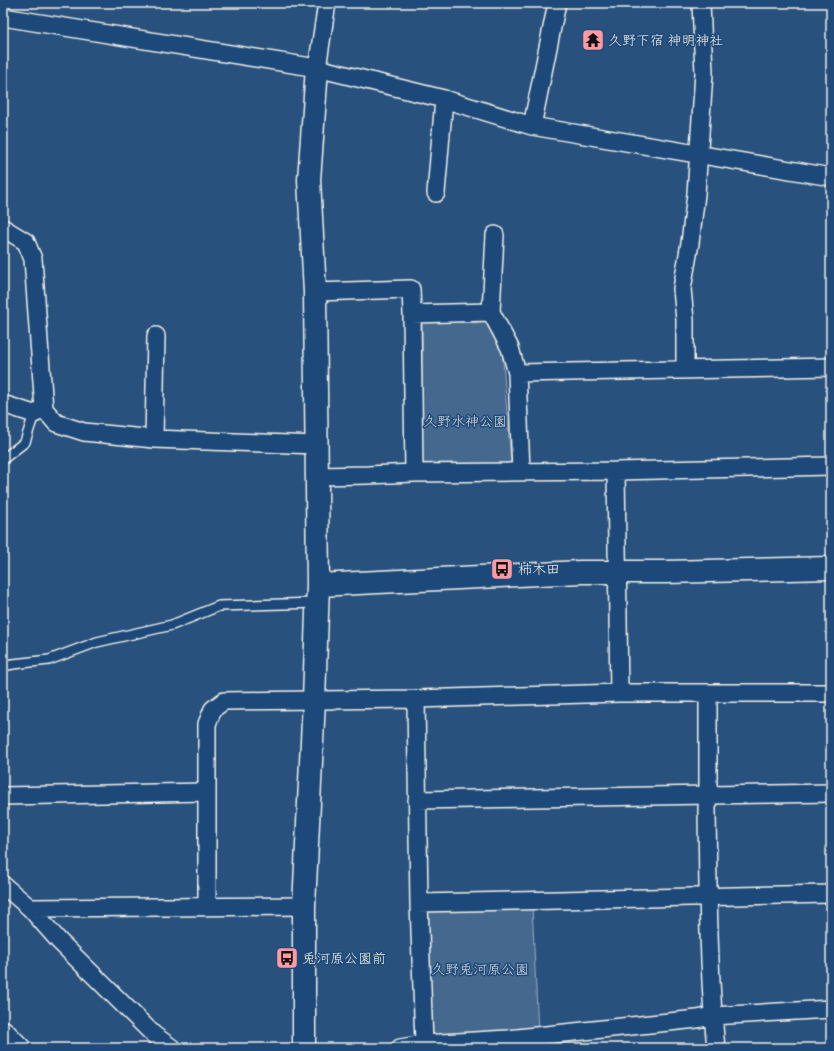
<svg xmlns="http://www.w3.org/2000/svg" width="834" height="1051" font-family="'Indie Flower','Klee One',sans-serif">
	<rect width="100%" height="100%" fill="#28517e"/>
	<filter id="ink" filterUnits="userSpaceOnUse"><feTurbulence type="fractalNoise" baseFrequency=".025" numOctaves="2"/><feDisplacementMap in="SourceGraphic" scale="8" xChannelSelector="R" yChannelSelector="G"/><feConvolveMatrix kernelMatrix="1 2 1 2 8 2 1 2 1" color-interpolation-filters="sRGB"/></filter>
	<g filter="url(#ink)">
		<path fill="#45688e" stroke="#9cacbb" d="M 422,320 L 500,324 L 511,463 L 422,466 Z
			M 532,905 L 538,1031 L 428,1039 L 423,908 Z"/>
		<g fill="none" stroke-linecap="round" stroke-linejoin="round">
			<g stroke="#f4f1e8" stroke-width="12">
				<path id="lane" d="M 3,459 L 25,442 L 34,414
					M 3,666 L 13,664 L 49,660 L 97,642 L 172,625 L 219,606 L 317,603"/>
			</g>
			<g stroke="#f4f1e8" stroke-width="20">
				<path id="street" d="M 3,17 L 317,68 L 444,99 L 532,126 L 831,177
					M 317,68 L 327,3
					M 532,126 L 557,3
					M 436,193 L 444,99
					M 3,228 L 26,242 L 33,259 L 44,409 L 56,423 L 84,432 L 154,439 L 316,445
					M 315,292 L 411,289 L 412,314 L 491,312 L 510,348 L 517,373 L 521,471
					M 491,312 L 495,235
					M 412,314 L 414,473
					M 685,370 L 685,320 L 682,289 L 690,243 L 696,194 L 704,73 L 701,3
					M 517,373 L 831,367
					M 3,404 L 34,414 L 44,409
					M 154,439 L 156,336
					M 317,476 L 368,475 L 414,473 L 616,471
					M 619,693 L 616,471 L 831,466
					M 708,694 L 708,795 L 707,808 C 708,888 708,968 716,1048
					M 416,699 L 419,903 L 424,1044
					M 3,796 L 207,792
					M 417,800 L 831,793
					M 3,885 L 30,908 L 59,941 L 154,1035 L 172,1048
					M 419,903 L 831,894
					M 207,907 L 207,724 L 213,709 L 224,701 L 416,699 L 619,693 L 831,693
					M 30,908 L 304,906
					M 400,1048 L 424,1044 L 508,1039 L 697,1019 L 712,1016 L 831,1009"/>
			</g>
			<g stroke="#f4f1e8" stroke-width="25">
				<path id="secondary" d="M 318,585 L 581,572 L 666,572 L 831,568
					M 3,1032 L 19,1048
					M 304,1048 L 304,906 L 314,700 L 318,585 L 315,292 L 309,180 L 317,68"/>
			</g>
			<use href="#lane" stroke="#1f4a7a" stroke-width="9"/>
			<use href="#street" stroke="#1f4a7a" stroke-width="17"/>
			<use href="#secondary" stroke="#1f4a7a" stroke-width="22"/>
		</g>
	</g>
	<defs>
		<g id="temple-square" transform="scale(1.15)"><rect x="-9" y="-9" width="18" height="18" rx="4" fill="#ff9aa2" stroke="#1f4a7a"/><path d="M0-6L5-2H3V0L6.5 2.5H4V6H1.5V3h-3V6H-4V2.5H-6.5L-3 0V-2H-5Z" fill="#111"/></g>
		<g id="bus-square" transform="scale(1.15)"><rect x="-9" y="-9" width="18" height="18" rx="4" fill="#ff9aa2" stroke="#1f4a7a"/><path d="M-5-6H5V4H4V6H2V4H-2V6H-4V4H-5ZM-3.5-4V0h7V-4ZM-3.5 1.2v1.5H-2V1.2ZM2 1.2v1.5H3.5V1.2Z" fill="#111"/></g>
	</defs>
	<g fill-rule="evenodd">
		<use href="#temple-square" x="593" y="40"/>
		<use href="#bus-square" x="502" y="569"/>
		<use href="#bus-square" x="287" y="958"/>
	</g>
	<g text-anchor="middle" stroke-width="3" stroke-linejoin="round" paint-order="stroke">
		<g font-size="14" fill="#f4f1e8" stroke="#1f4a7a" text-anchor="start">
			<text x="608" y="45">久野下宿 神明神社</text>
			<text x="518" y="574">柿木田</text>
			<text x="302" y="963">兎河原公園前</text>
		</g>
		<g font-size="14" fill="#dadcda" stroke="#1f4a7a">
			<text x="465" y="426">久野水神公園</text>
			<text x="480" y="974">久野兎河原公園</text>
		</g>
	</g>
	<rect width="834" height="1051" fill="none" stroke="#1f4a7a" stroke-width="16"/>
	<rect x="8" y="8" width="818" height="1035" fill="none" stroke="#f4f1e8" stroke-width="1.5" filter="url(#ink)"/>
</svg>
